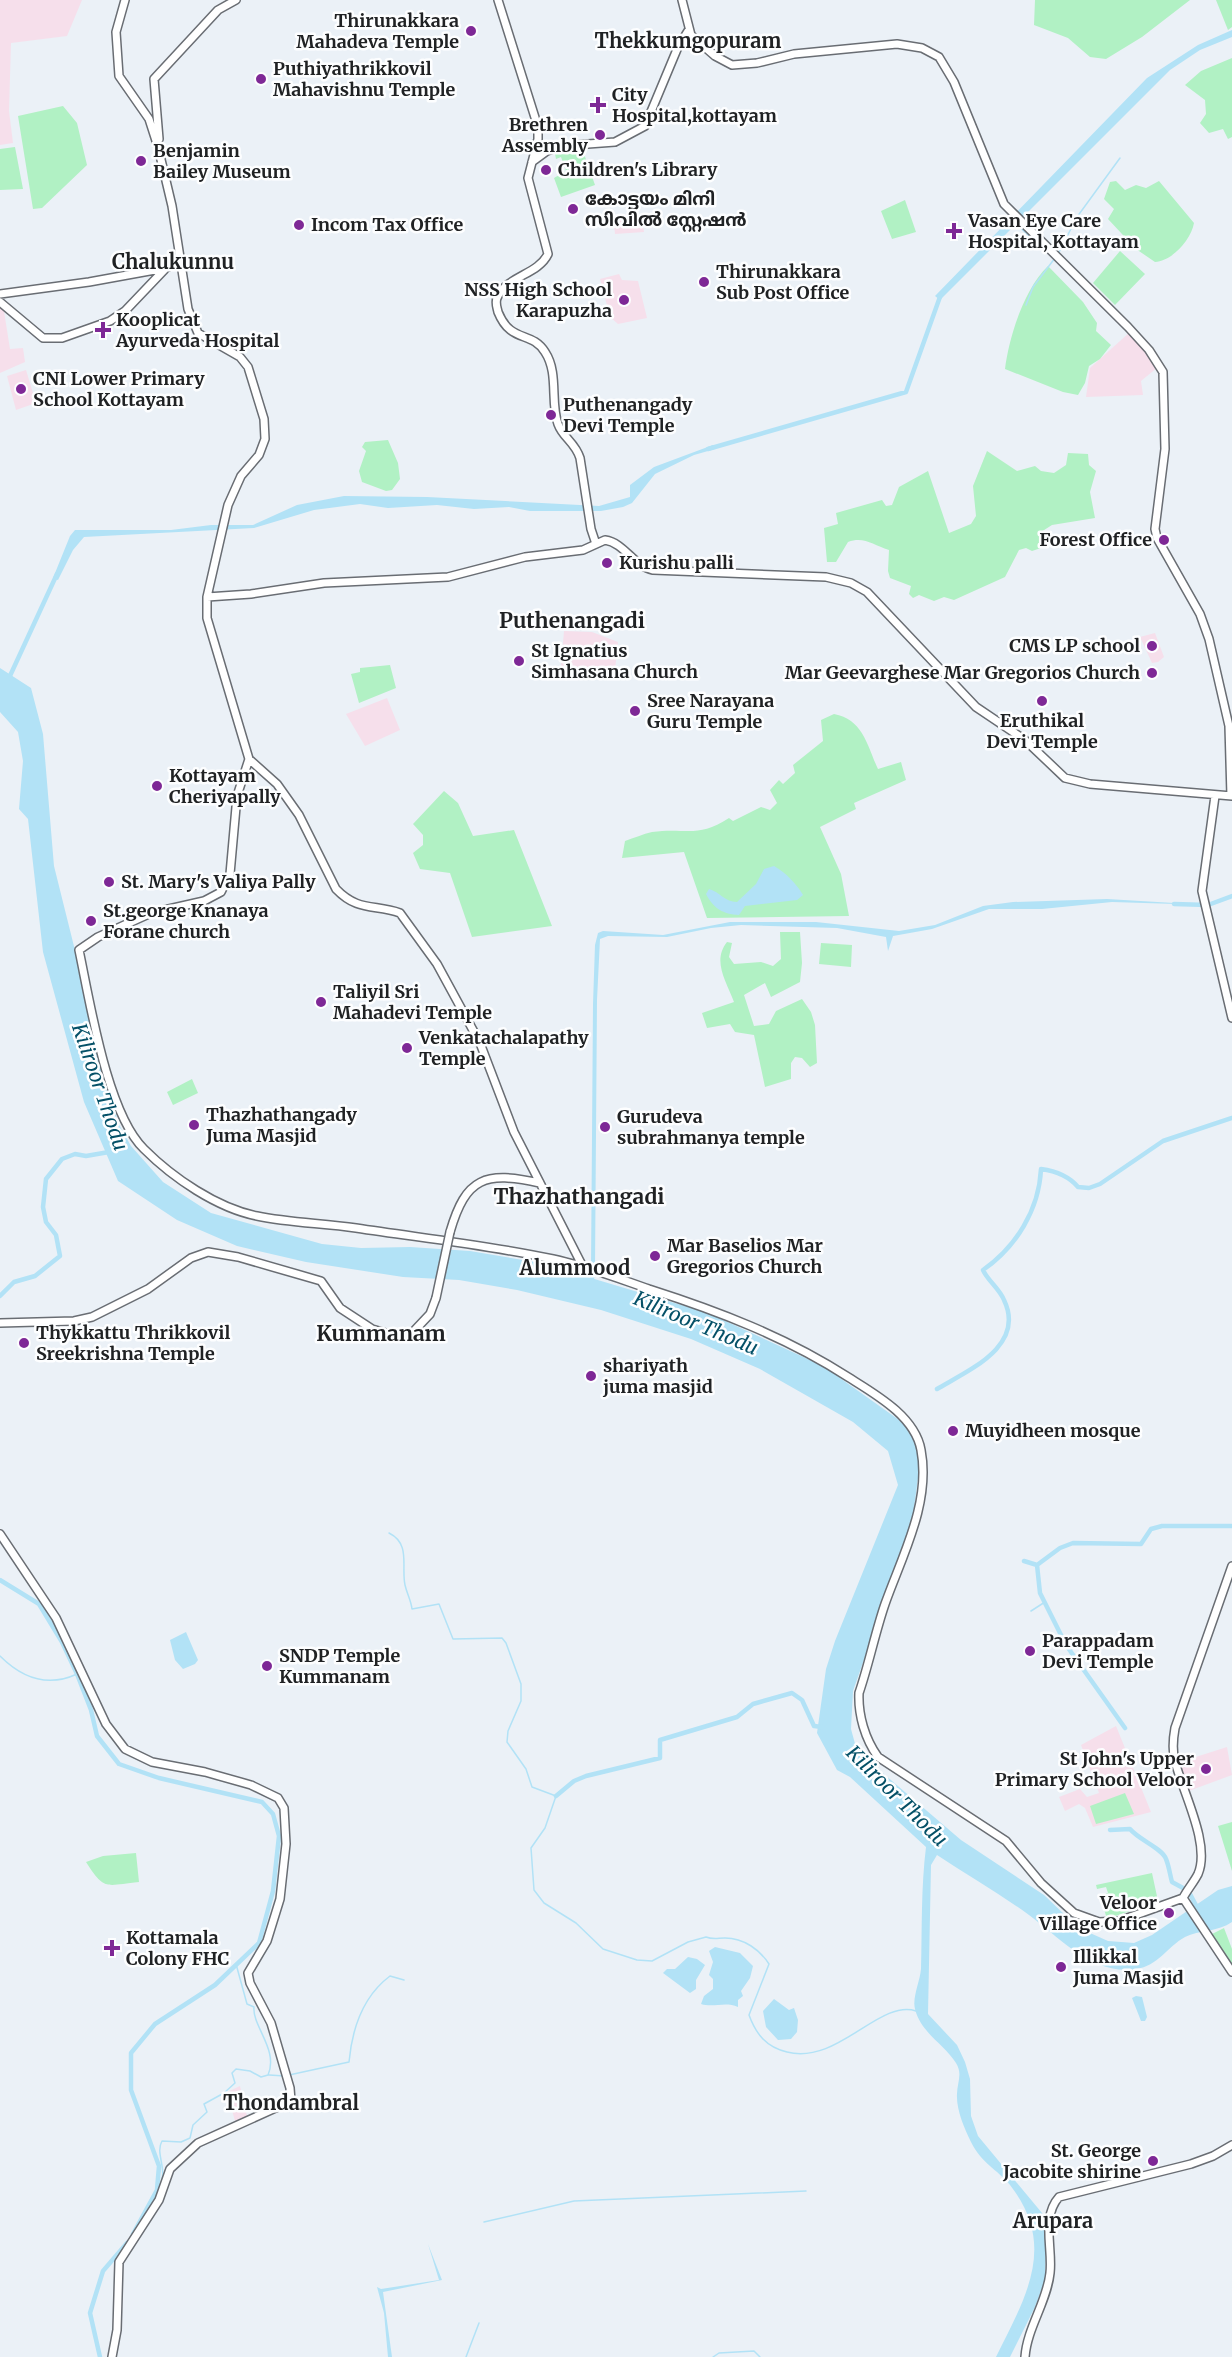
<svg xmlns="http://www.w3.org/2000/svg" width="1232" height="2357" font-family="Merriweather,'Noto Sans Malayalam',serif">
	<rect width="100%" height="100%" fill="#ebf1f7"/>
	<path fill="#f6dfeb" d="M 0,0 L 82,0 L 67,36 L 11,43 L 9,111 L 13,143 L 0,145 Z
		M 641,214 L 644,232 L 615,234 L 613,215 Z
		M 619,274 L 622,280 L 638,281 L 647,318 L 618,324 L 610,317 L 600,279 Z
		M 3,305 L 10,349 L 23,348 L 25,362 L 0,373 L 0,306 Z
		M 1130,332 L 1158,367 L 1141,381 L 1143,395 L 1086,397 L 1090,368 Z
		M 26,370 L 36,403 L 16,410 L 7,376 Z
		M 564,631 L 592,632 L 618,642 L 615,670 L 561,666 Z
		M 1155,633 L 1164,657 L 1158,662 L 1152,663 L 1140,637 Z
		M 387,698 L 400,730 L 365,746 L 346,714 Z
		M 1116,1726 L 1151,1812 L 1093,1827 L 1085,1808 L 1079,1804 L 1065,1811 L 1059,1797 L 1080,1789 L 1087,1797 L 1099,1793 L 1081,1745 Z
		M 1227,1747 L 1232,1775 L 1186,1792 L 1177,1763 Z
		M 240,2086 L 247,2116 L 235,2121 L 227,2092 Z"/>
	<path fill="#b1f1c4" d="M 1035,0 L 1190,0 L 1142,37 L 1106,59 L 1090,57 L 1068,38 L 1034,25 Z
		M 1216,0 L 1232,0 L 1232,27 L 1228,30 Z
		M 1232,58 L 1232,137 L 1228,139 L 1223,129 L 1209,133 L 1200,123 L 1206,114 L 1205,100 L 1185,85 L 1201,71 Z
		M 63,106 L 77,123 L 87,165 L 42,208 L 33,209 L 18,116 Z
		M 15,147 L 23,189 L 0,190 L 0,149 Z
		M 583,151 L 595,185 L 561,197 L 554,178 L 566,171 L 561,157 L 556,159 L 555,154 Z
		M 1116,181 L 1125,190 L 1136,185 L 1146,188 L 1159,181 L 1194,223 C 1191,240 1172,261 1155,262 L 1136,249 L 1108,219 L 1114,209 L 1104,199 L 1110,182 Z
		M 905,200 L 916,232 L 892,239 L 881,211 Z
		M 1120,251 L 1145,274 L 1115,305 L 1093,283 Z
		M 1048,266 L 1083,302 L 1097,323 L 1096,331 L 1111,345 L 1100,359 L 1089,366 L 1085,383 L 1078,395 L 1063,392 L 1005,369 C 1009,337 1024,289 1048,266 Z
		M 388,440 L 398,463 L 400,479 L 392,490 L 386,491 L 362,482 L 359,471 L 366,451 L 362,447 L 365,442 Z
		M 987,451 L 1017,471 L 1035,466 L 1041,471 L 1054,473 L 1066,465 L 1068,453 L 1088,454 L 1089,465 L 1096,471 L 1090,492 L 1095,518 L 1052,525 L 1041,532 L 1041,548 L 1032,551 L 1026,548 L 1019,550 L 1005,577 L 954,600 L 944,597 L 934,601 L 919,595 L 913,598 L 909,594 L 911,586 L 890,578 L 888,571 L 889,550 C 873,545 864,536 848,542 L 836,562 L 827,562 L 824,528 L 838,524 L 836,513 L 882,500 L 886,506 L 892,505 L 899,487 L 928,471 L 949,533 L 971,524 L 976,516 L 973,486 Z
		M 390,665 L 396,688 L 359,703 L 351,674 L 360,672 L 360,668 Z
		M 834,714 C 864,720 867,746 878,769 L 901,762 L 906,780 L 854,803 L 856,809 L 820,827 L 841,874 L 849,916 L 707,918 L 684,852 L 622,858 L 625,841 C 634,838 643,834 652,832 C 686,827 697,839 729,818 L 733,821 L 761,807 L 770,810 L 777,803 L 770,790 L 779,780 L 783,784 L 795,773 L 793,765 L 823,741 L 821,720 Z
		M 444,791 L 458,803 L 473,836 L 514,830 L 552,926 L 472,937 L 450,873 L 420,869 L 413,853 L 423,845 L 423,835 L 413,824 Z
		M 780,932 L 800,932 L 802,963 L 800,982 L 771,997 L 765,983 L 744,995 L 754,1026 L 769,1024 L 776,1011 L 802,999 L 811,1012 L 815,1025 L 817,1063 L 810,1067 L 802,1058 L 795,1057 L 791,1063 L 791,1079 L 765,1087 L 754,1035 L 735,1032 L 730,1024 L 707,1028 L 702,1013 L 734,1002 C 726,981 712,961 727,942 L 732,943 L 729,957 L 734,964 L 761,962 L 773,966 L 781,959 Z
		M 821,943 L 852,945 L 851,967 L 819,964 Z
		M 192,1079 L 198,1093 L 173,1105 L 167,1092 Z
		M 1125,1793 L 1134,1814 L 1096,1824 L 1090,1806 Z
		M 1232,1822 L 1232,1871 L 1218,1826 Z
		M 136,1853 L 139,1882 C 106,1885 105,1892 86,1862 L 103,1856 Z
		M 1152,1873 L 1158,1901 L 1107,1919 L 1100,1896 L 1108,1893 L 1106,1887 L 1097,1889 L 1096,1885 Z
		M 1224,1928 L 1232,1949 L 1232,1964 L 1212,1934 Z"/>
	<path fill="#b2e2f6" d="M 1232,30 L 1232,37 L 1200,50 L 1170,70 L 940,300 L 935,296 L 1147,78 L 1198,45 Z
		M 713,445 L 715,449 L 694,455 L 655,474 L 632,503 L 623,507 L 601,511 L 530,511 L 509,507 L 474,509 L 437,505 L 388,508 L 360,504 L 314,510 L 254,528 L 84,537 L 73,550 L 58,580 L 53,578 L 70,536 L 75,530 L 171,530 L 211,525 L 253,525 L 297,505 L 344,496 L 427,497 L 599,506 L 630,497 L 630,485 L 654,467 Z
		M 0,668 L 31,688 L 43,734 L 54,866 L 118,1123 L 131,1146 L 163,1182 L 211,1213 L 322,1244 L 361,1248 L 410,1247 L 470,1251 L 541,1263 L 708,1313 L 823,1366 L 909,1427 L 920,1446 L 920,1463 L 912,1523 L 853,1691 L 851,1729 L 857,1751 L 961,1840 L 1044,1895 L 1066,1916 L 1090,1933 L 1108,1941 L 1134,1943 L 1152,1935 L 1218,1890 L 1232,1886 L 1232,1922 C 1218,1932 1199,1930 1185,1937 C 1167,1947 1158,1966 1136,1969 C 1093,1976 1059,1937 1029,1915 C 999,1893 967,1875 937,1855 L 931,1865 L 928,2014 L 957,2045 L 965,2062 L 970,2079 L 971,2116 L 978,2136 L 1042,2213 L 1046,2239 L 1045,2280 L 1035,2307 L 1010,2357 L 996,2357 C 1025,2298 1058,2246 1010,2185 C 997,2169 982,2164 971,2142 C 964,2128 956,2109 957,2094 C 957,2083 963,2074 956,2063 C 944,2044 921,2033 915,2009 C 912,1998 920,1981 921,1969 C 922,1928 921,1887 926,1847 L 850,1777 L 837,1770 L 817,1733 L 826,1669 L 835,1641 L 898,1485 L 888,1451 L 853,1422 L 760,1369 L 691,1339 L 601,1310 L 517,1290 L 459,1280 L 403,1277 L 306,1262 L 237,1246 L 177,1220 L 118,1181 L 84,1102 L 43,952 L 28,819 L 19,809 L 23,761 L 18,732 L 0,712 Z
		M 774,866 C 786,873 796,883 803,895 L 797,900 L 745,906 L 739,915 C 723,914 714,909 706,894 L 709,889 C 720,892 725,902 737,902 L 756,884 L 764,869 Z
		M 1107,899 L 1208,905 L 1112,902 L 1042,909 L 989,909 L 932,929 L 893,936 L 888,951 L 886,937 L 837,928 L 741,925 L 711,928 L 667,937 L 608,936 L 600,939 L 597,1000 L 595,1269 L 591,1267 L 593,1004 L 595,945 L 598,933 L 603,931 L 663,935 L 730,922 L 816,922 L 899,931 L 935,925 L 983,906 L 1013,902 Z
		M 186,1632 L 198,1660 L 195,1664 L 183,1669 L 175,1660 L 170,1640 Z
		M 715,1947 L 740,1953 L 753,1966 L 750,1978 L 741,1991 L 743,1996 L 738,2000 L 738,2007 C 725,2001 714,2008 701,2004 L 704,1996 L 713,1989 L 713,1979 L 709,1975 L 713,1962 L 709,1951 Z
		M 688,1957 L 697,1959 L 705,1965 L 696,1980 L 696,1989 L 690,1993 L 663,1973 L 667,1969 L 675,1969 Z
		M 1136,1996 L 1142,1997 L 1147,2017 L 1145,2021 L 1141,2021 L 1132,1998 Z
		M 774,1999 L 789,2010 L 794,2008 L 798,2020 L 797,2032 L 791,2039 L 778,2040 L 766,2027 L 763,2011 Z
		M 428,2244 L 442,2280 L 383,2292 L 392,2357 L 388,2357 L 384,2313 L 377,2287 L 381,2289 L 439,2280 Z"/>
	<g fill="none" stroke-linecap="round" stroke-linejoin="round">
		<path stroke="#b2e2f6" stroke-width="1.5" d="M 1015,223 L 1054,258
			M 1058,254 L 1077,217 L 1120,158
			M 1026,305 L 1033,287 L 1055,258
			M 389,1533 C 411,1544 401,1566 405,1585 C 407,1594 411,1600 412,1609 L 439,1604 L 453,1639 L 502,1638 L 506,1643 L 521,1684 L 521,1701 L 508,1731 L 507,1742 L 526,1769 L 532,1787 L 556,1796 L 545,1828 L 531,1848 L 534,1890 L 544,1903 L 576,1923 L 603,1949 L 637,1960 L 652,1961 L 688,1942 L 706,1937 C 713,1940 718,1938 725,1938 C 744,1938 760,1950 769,1964 L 749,2015 C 756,2034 766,2047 787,2052 C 838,2065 879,1999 916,2011
			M 1031,1611 L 1045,1602
			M 0,1656 C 22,1678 47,1688 77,1674
			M 269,2075 L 285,2076
			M 289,2075 L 349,2062 C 352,2029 362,1997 390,1976 L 404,1980
			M 157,2190 C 171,2172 154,2155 162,2141 L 181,2142 L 190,2138 L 193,2125 L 207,2112 L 204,2104 L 224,2093 L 235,2083 L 232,2073 L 236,2069 L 250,2071 L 261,2077 L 268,2075 C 279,2050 252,2026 254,2007 L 247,2004 L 236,1964
			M 484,2222 L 574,2201 L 806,2191
			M 466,2357 L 479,2323
			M 713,2357 L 719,2353 L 754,2351 L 760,2357"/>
		<path stroke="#b2e2f6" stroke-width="4.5" d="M 708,449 L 906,392 L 941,294
			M 9,678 L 57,574
			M 1174,904 L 1208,905 L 1232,896
			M 592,1283 L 592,1274
			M 0,1296 L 14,1282 L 35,1276 L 60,1256 L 56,1235 L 46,1222 L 43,1207 L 46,1179 L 62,1159 L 75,1154 L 86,1156 L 109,1152
			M 937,1389 C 969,1370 1026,1346 1004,1300 C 999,1288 988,1281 983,1270 C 1016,1247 1039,1210 1041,1169 C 1055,1171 1068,1175 1078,1187 L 1089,1188 L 1100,1184 L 1163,1141 L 1232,1118
			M 1024,1561 L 1037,1565 L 1060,1548 L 1073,1543 L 1141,1544 L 1151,1529 L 1162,1526 L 1232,1526
			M 1037,1565 L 1040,1593 L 1066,1645 L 1125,1728
			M 0,1580 L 39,1604 L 62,1642 L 77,1674 L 91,1710 L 97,1736 L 119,1764 L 159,1778 L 262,1802 L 273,1814 L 279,1836 L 273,1891 L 259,1943 L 215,1985 L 155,2024 L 131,2053 L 131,2090 L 159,2166 L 157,2190 L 133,2234
			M 556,1796 L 574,1781 L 586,1776 L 660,1758 L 660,1740 L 737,1717 L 753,1704 L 792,1693 L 802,1700 L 814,1726 L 822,1727
			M 1110,1830 L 1130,1829 C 1139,1840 1162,1848 1166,1859 C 1169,1866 1170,1875 1172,1882 L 1183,1888
			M 1190,1894 L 1198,1909
			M 100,2357 L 90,2313 L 103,2271 L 127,2243"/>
		<g stroke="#696d73" stroke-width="10">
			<path id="major" d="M 125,0 L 116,32 L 119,76 L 149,119 L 158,147 L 172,206 L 188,309 L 198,333 L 240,357 L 248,367 L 264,419 L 265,439 L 259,455 L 241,476 L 228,505 L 207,597 L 207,618 L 249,759 L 277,784 L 299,815 L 336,889 C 358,912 375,904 400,913 L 437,964 L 480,1043 L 514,1132 L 583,1267
				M 498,0 L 538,127 L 538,139 L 528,178 L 548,254 C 538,275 506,276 497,298 C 495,303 497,307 498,312 C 511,344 531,330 545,352 C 559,373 550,402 558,424 C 563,438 575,442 580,458 L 591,529 L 596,544
				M 682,0 L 691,35 L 715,56 L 732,65 L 757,63 L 794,54 L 897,44 L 922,48 L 939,57 L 954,82 L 1004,204 L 1128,327 L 1149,350 L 1163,372 L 1165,449 L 1155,529 L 1157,538 L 1200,614 L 1209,639 L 1229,726 L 1231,796
				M 159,139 L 154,79 L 218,10 L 236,0
				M 532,162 L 547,151 L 561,146 L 615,142 L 645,126 L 678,47 L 688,31
				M 0,294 L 89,282 L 166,268
				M 0,302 L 43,338 L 62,338 L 110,321 L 125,311 L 166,268 L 179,262
				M 207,597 L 251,594 L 324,583 L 448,577 L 525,557 L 583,550 L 605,540 C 625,543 633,566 653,570 L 826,577 L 851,583 L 867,592 L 976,707 L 1025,740 L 1065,778 L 1090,784 L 1232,796
				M 249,759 L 237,796 L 230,874 L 221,892 L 204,901 L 151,913 L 98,937 L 79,950 C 90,1002 107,1113 144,1149 C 173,1178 217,1208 257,1216 C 290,1223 324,1223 356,1228 C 422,1238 488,1245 553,1259 C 586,1266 617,1278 649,1289 C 718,1311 786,1337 848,1377 C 875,1394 915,1416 921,1450 C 931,1503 902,1556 885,1604 C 875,1633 869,1664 859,1693 C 858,1715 865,1739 878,1757 L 1006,1841 L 1041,1883 L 1074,1913 L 1099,1922 L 1119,1921 L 1183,1898
				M 1215,796 L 1202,891 L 1232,1018
				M 450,1232 C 466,1177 485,1171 540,1183
				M 0,1323 L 74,1321 L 92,1317 L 148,1289 L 191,1258 L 208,1252 L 238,1257 L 321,1281 L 340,1308 L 372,1329 L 393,1335 L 413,1332 L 430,1314 L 436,1298
				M 0,1534 L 56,1618 L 106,1724 L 125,1749 L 152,1762 L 205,1772 L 251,1785 L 278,1798 L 284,1808 L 286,1844 L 280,1899 L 267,1941 L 248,1973 L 250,1983 L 271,2023 L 290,2088 L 291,2101 L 198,2143 L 170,2169 L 159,2200 L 119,2262 L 117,2330 L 112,2357
				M 1183,1898 C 1187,1890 1194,1882 1198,1874 C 1211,1844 1182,1791 1175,1761 C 1172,1750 1173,1739 1175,1728 L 1232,1566
				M 1183,1898 L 1232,1972
				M 1025,2357 C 1027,2328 1047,2302 1050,2273 C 1053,2249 1041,2217 1059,2197 L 1191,2164 L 1213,2156 L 1232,2145"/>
		</g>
		<use href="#major" stroke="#fff" stroke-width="7"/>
		<g stroke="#696d73" stroke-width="10" stroke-linecap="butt">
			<path id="major-bridge" d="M 436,1298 L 450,1232"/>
		</g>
		<use href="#major-bridge" stroke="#fff" stroke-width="7"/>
	</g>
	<g fill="#7e2896" stroke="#fdfeff" stroke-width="2">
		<circle cx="471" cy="31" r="6"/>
		<circle cx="261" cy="79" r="6"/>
		<path d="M595 96h6v6h6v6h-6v6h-6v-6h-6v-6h6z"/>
		<circle cx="600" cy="135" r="6"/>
		<circle cx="141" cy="161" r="6"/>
		<circle cx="546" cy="170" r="6"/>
		<circle cx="573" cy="209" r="6"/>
		<circle cx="299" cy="225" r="6"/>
		<path d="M951 222h6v6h6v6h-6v6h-6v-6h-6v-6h6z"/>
		<circle cx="704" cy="282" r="6"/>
		<circle cx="624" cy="300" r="6"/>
		<path d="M100 321h6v6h6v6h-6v6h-6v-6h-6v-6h6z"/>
		<circle cx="21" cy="389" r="6"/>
		<circle cx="551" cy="415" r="6"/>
		<circle cx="1164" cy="540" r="6"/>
		<circle cx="607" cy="563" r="6"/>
		<circle cx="1152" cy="646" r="6"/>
		<circle cx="519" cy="661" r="6"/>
		<circle cx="1152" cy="673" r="6"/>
		<circle cx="1042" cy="701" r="6"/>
		<circle cx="635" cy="711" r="6"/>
		<circle cx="157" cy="786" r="6"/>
		<circle cx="109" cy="882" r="6"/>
		<circle cx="91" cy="921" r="6"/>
		<circle cx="321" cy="1002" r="6"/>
		<circle cx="407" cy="1048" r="6"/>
		<circle cx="194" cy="1125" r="6"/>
		<circle cx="605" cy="1127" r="6"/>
		<circle cx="655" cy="1256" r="6"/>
		<circle cx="24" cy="1343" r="6"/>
		<circle cx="591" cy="1376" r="6"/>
		<circle cx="953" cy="1431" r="6"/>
		<circle cx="1030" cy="1651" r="6"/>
		<circle cx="267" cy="1666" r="6"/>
		<circle cx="1206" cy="1769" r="6"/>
		<circle cx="1169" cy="1913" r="6"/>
		<path d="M109 1939h6v6h6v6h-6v6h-6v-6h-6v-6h6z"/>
		<circle cx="1061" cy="1967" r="6"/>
		<circle cx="1153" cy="2161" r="6"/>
	</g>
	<g text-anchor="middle" stroke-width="5" stroke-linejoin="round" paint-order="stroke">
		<g font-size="18" font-weight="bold" fill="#202224" stroke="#fdfeff" text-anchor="start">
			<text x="459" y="27" text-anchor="end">Thirunakkara<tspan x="459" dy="21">Mahadeva Temple</tspan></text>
			<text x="273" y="75">Puthiyathrikkovil<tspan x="273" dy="21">Mahavishnu Temple</tspan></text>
			<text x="612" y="101">City<tspan x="612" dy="21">Hospital,kottayam</tspan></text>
			<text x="588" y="131" text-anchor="end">Brethren<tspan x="588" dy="21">Assembly</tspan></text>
			<text x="153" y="157">Benjamin<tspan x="153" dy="21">Bailey Museum</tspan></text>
			<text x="558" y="176">Children's Library</text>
			<text x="585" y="205">കോട്ടയം മിനി<tspan x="585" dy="21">സിവിൽ സ്റ്റേഷൻ</tspan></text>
			<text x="968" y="227">Vasan Eye Care<tspan x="968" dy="21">Hospital, Kottayam</tspan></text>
			<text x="311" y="231">Incom Tax Office</text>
			<text x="716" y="278">Thirunakkara<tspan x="716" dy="21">Sub Post Office</tspan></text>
			<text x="612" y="296" text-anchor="end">NSS High School<tspan x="612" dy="21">Karapuzha</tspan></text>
			<text x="116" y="326">Kooplicat<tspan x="116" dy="21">Ayurveda Hospital</tspan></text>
			<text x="33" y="385">CNI Lower Primary<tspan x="33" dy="21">School Kottayam</tspan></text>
			<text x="563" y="411">Puthenangady<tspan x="563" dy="21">Devi Temple</tspan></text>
			<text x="1152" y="546" text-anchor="end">Forest Office</text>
			<text x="619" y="569">Kurishu palli</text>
			<text x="1140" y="652" text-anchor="end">CMS LP school</text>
			<text x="531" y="657">St Ignatius<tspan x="531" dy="21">Simhasana Church</tspan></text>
			<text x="1140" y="679" text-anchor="end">Mar Geevarghese Mar Gregorios Church</text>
			<text x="647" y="707">Sree Narayana<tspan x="647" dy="21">Guru Temple</tspan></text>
			<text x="1042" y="727" text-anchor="middle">Eruthikal<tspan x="1042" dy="21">Devi Temple</tspan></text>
			<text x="169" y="782">Kottayam<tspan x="169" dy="21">Cheriyapally</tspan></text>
			<text x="121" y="888">St. Mary's Valiya Pally</text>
			<text x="103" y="917">St.george Knanaya<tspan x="103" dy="21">Forane church</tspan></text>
			<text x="333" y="998">Taliyil Sri<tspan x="333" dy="21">Mahadevi Temple</tspan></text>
			<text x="419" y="1044">Venkatachalapathy<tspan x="419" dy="21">Temple</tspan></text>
			<text x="206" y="1121">Thazhathangady<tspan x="206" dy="21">Juma Masjid</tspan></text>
			<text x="617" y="1123">Gurudeva<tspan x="617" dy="21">subrahmanya temple</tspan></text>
			<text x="667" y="1252">Mar Baselios Mar<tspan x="667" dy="21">Gregorios Church</tspan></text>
			<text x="36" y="1339">Thykkattu Thrikkovil<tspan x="36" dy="21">Sreekrishna Temple</tspan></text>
			<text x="603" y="1372">shariyath<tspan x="603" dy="21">juma masjid</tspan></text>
			<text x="965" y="1437">Muyidheen mosque</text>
			<text x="1042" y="1647">Parappadam<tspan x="1042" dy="21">Devi Temple</tspan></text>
			<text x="279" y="1662">SNDP Temple<tspan x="279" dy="21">Kummanam</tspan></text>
			<text x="1194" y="1765" text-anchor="end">St John's Upper<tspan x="1194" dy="21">Primary School Veloor</tspan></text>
			<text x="1157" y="1909" text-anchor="end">Veloor<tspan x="1157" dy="21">Village Office</tspan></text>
			<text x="126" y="1944">Kottamala<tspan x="126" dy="21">Colony FHC</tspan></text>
			<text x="1073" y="1963">Illikkal<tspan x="1073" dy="21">Juma Masjid</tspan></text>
			<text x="1141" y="2157" text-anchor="end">St. George<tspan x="1141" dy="21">Jacobite shirine</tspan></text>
		</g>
		<g font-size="20" font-weight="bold" fill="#202224" stroke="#fdfeff">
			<text x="688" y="48">Thekkumgopuram</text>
			<text x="173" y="269">Chalukunnu</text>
			<text x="575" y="1275">Alummood</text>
			<text x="291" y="2110">Thondambral</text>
			<text x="1053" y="2228">Arupara</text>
		</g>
		<g font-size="20" font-style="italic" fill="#045067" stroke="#fdfeff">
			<text transform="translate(100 1087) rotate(71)" y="7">Kiliroor Thodu</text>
			<text transform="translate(696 1323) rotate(23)" y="7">Kiliroor Thodu</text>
			<text transform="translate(897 1796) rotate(45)" y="7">Kiliroor Thodu</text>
		</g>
		<g font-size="21" font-weight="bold" fill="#202224" stroke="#fdfeff">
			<text x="572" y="628">Puthenangadi</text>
			<text x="579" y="1204">Thazhathangadi</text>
			<text x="381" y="1341">Kummanam</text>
		</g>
	</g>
</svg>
